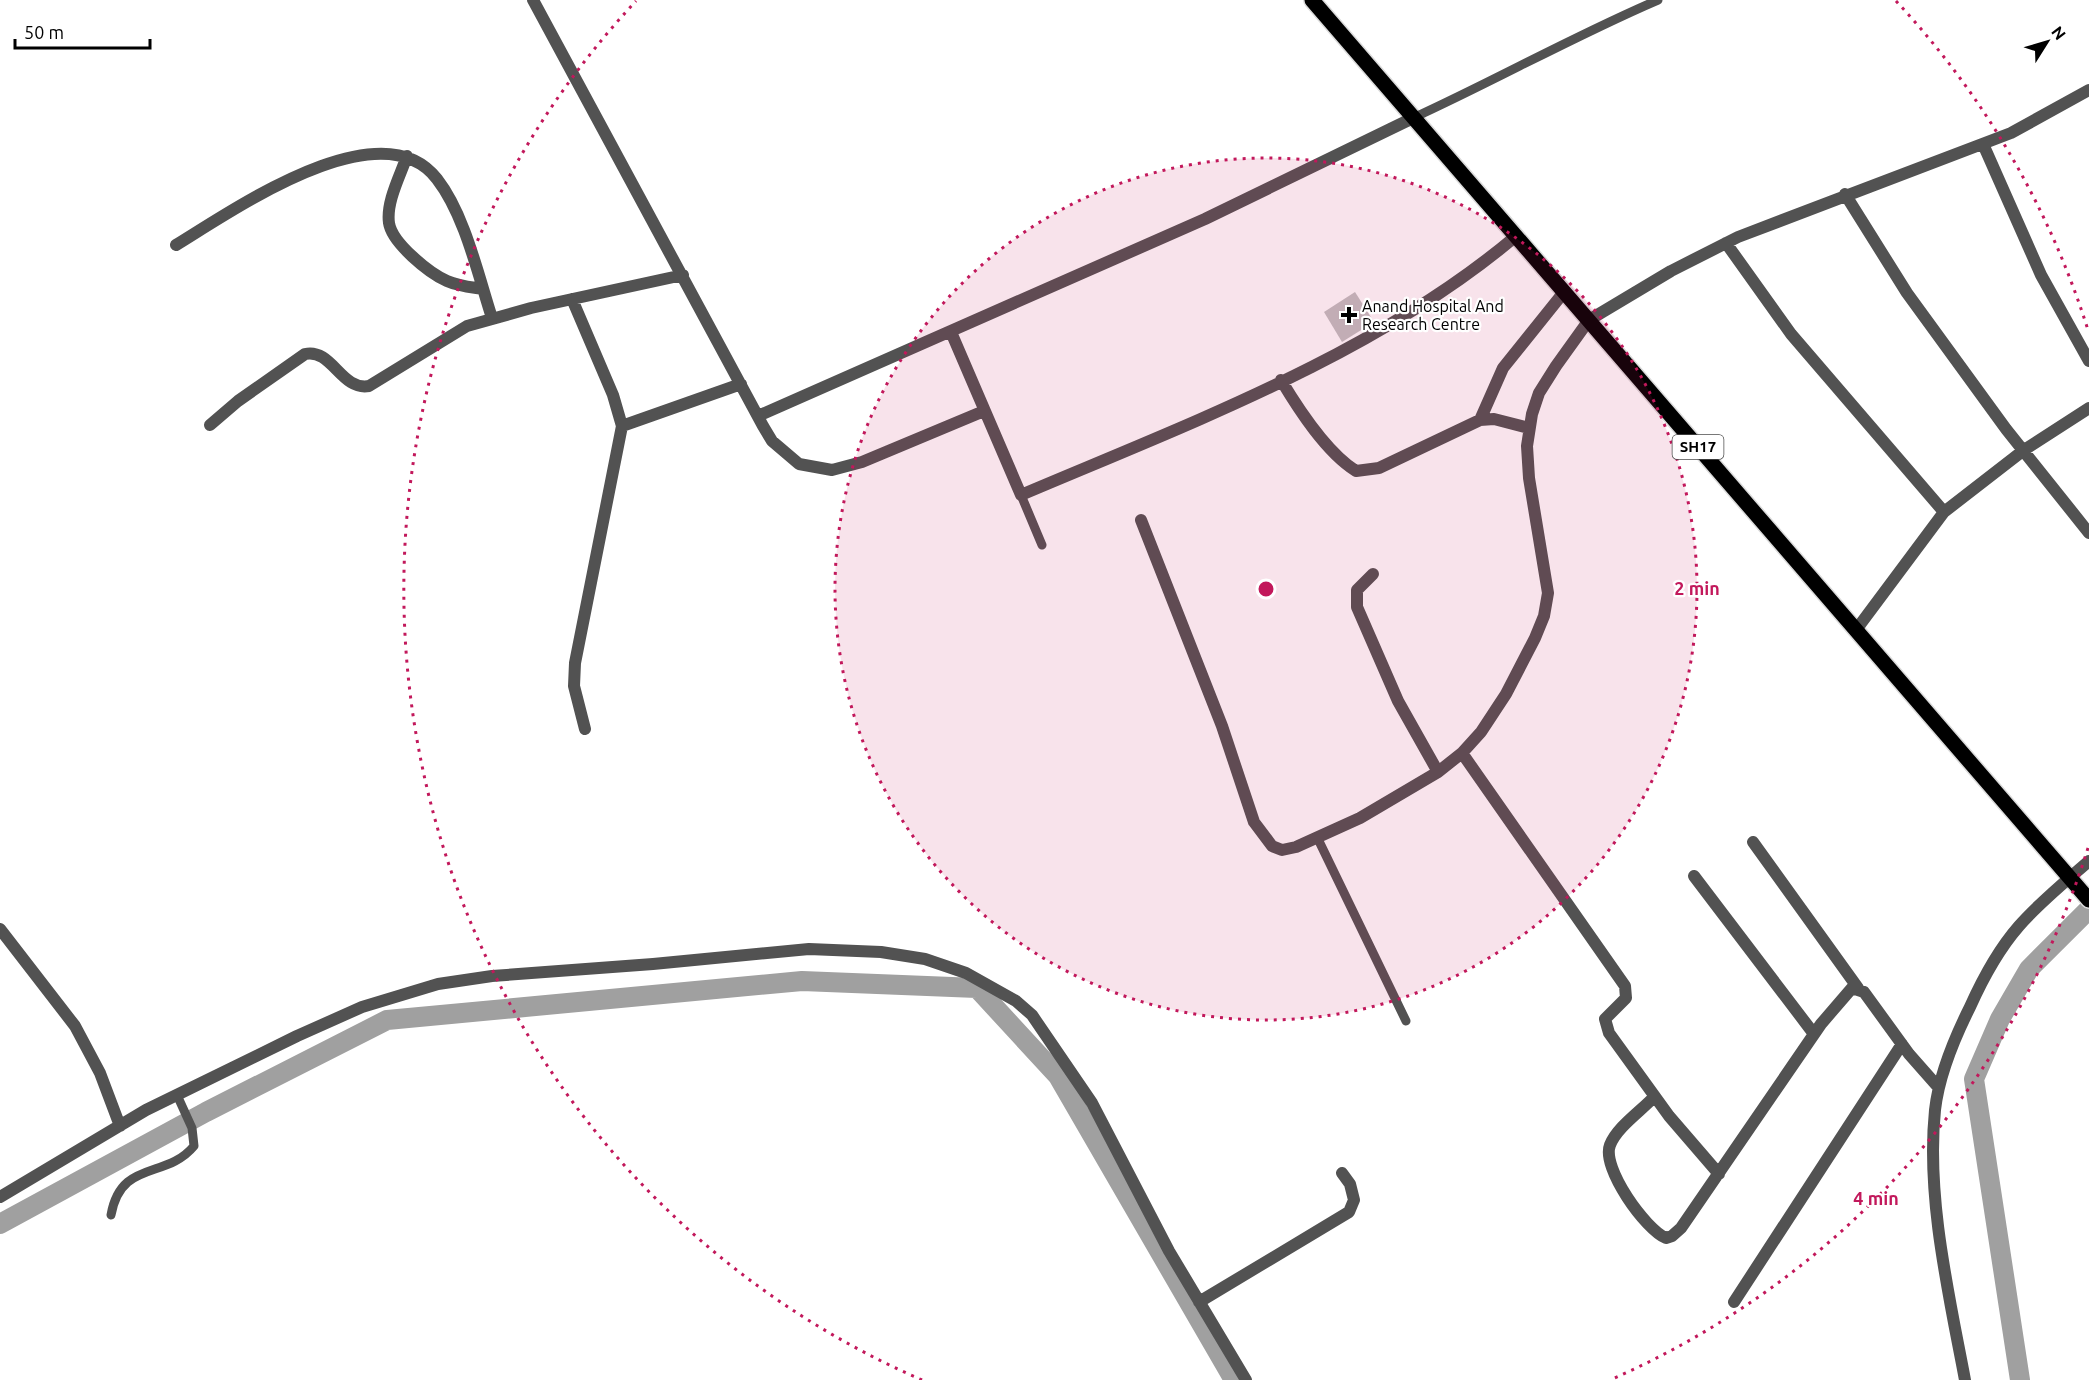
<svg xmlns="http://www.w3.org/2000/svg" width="2089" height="1380" font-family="Ubuntu,sans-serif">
	<rect width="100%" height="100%" fill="#fff"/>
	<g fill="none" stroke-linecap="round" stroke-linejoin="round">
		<path stroke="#a0a0a0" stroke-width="20" d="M 0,1224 L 206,1112 L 387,1020 L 802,981 L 977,988 L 1058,1076 L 1234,1380
			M 2020,1380 L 1974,1079 L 2000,1019 L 2029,969 L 2089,909"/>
	</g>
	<path fill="#c2c2c2" d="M 1355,292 L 1374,322 L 1342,342 L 1324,312 Z"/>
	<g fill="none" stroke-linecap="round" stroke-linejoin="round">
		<g stroke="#dbdbdb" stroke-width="18">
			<path id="primary" d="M 1312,0 L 2089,900"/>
		</g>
		<path stroke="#525252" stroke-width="9" d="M 1413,118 C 1496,80 1574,36 1658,0
			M 1021,495 L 1042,545
			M 1317,837 L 1406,1021
			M 111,1215 C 121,1159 166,1180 194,1146 L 192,1128 L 177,1095"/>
		<path stroke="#525252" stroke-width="12" d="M 533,0 L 763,426 L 772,441 L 799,464 L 832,470 L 862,462 L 984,411
			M 1983,144 L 2041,275 L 2089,361
			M 407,156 C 400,176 386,202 389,223 C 392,243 429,273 447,281 C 458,286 470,287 483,289
			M 1845,194 L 1907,293 L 2006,429 L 2089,533
			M 1726,243 L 1791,334 L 1944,512
			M 176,245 C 232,211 381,106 437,179 C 465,215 478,275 492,318
			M 572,299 L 613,395 L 622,426 L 575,663 L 574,686 L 585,729
			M 951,332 L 1021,495 C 1188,424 1377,354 1516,236
			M 1281,380 C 1299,410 1326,452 1356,471 L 1379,468 L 1480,420 L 1494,419 L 1529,428
			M 758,416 L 1205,219 L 1413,118
			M 1480,420 L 1503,368 L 1564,292
			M 210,425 L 238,401 L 305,354 C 332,348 341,391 369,386 L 467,326 L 531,308 L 683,275
			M 622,426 L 741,384
			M 1141,520 L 1222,726 L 1254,822 L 1272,846 L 1282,850 L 1296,847 L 1360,818 L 1438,772 L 1462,753 L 1481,732 L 1506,694 L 1535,638 L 1544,616 L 1548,593 L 1529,478 L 1527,446 L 1532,414 L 1539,393 L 1556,366 L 1589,320 L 1671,271 L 1738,237 L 2011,133 L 2089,90
			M 1373,574 L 1357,590 L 1357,607 L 1398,701 L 1438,772
			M 1856,630 L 1944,512 L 2024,450 L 2089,408
			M 1462,753 L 1625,986 L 1626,998 L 1605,1019 L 1609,1033 L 1669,1116 L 1719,1174
			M 1753,842 L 1858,988
			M 1694,876 L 1814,1034
			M 0,929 L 75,1026 L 100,1073 L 120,1126
			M 1654,1097 C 1641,1111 1617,1127 1610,1145 C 1601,1168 1646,1230 1666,1238 L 1672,1236 L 1681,1228 L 1821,1024 L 1852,988 L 1864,992 L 1909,1054 L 1939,1088
			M 0,1197 L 146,1110 L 297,1036 L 362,1007 L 438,984 L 492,976 L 653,964 L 809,949 L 881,952 L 925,959 L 966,973 L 1016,1001 L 1032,1015 L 1092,1103 L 1169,1251 L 1246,1380
			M 1199,1302 L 1349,1212 L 1354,1200 L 1350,1184 L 1342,1173
			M 1734,1302 L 1902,1044
			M 1965,1380 C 1949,1295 1926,1197 1935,1110 C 1939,1074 1954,1039 1970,1007 C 1983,978 1998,950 2019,926 C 2040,902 2065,882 2089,861"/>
		<use href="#primary" stroke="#000" stroke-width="15"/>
	</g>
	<circle cx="1266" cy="589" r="431" fill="#c2185b" fill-opacity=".12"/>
	<g fill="none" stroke="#c2185b" stroke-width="3" stroke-dasharray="3 6">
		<circle cx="1266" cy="589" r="431"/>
		<path d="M2088 848A862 862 0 0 1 1610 1380M922 1380A862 862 0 0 1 636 1M1896 1A862 862 0 0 1 2088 330"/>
	</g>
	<path fill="#000" stroke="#fff" stroke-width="2" d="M1346 306h6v6h6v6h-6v6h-6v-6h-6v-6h6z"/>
	<g text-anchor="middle" stroke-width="4.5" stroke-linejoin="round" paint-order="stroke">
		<rect fill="#fff" stroke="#4c4c4c" stroke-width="1.5" x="1672.5" y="435" width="51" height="24" rx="4.5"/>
		<g font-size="15" font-weight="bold" fill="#000">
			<text x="1698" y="452">SH17</text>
		</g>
		<g font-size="16" fill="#000" stroke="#fff" text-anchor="start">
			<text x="1362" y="312">Anand Hospital And<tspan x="1362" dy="18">Research Centre</tspan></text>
		</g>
	</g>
	<circle cx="1266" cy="589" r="9" fill="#c2185b" stroke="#fff" stroke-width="3"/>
	<g font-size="18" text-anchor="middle" font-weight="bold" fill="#c2185b" stroke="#fff" stroke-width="4.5" stroke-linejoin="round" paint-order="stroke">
		<text x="1697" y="595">2 min</text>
		<text x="1876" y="1205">4 min</text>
	</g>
	<g transform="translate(2047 42) rotate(53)" stroke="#ffffff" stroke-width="4.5" paint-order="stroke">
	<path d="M0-4.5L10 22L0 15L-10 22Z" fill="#000000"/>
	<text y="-9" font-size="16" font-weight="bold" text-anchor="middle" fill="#000000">N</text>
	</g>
	<path d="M15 39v9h135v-9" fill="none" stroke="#000000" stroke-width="3"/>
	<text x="24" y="39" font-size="18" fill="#000000" stroke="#ffffff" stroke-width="4.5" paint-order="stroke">50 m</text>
</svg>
